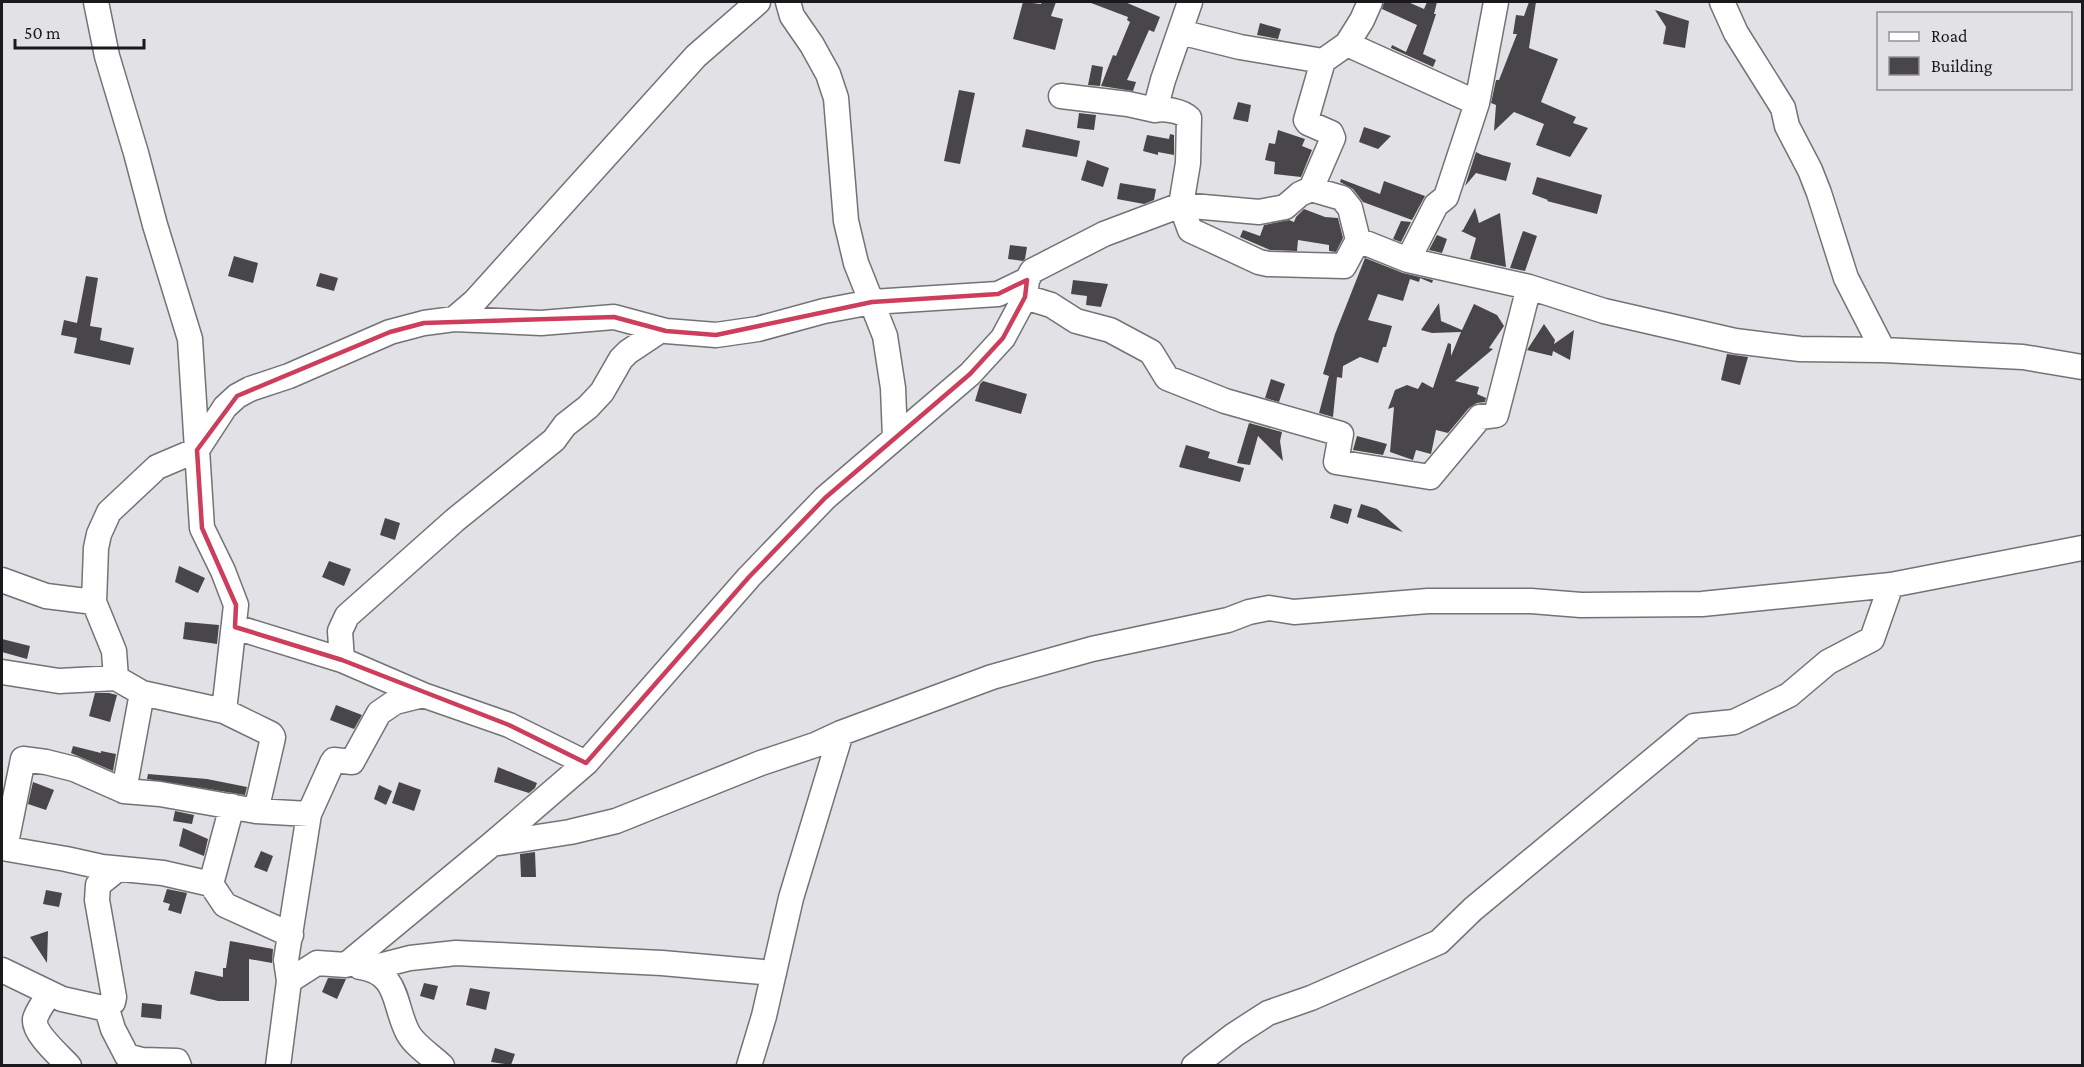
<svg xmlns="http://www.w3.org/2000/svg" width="2084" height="1067" font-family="'Crimson Pro',serif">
	<rect width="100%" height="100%" fill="#e2e1e5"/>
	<path fill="#484649" d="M 1023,2 L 1041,4 L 1042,2 L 1056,2 L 1051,16 L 1063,19 L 1055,50 L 1013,39 Z
		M 1091,2 L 1125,2 L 1160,17 L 1154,32 L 1149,30 L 1127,80 L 1136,82 L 1133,91 L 1101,86 L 1113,55 L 1116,56 L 1130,22 L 1127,20 L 1128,17 L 1091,3 Z
		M 1384,2 L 1408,2 L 1424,9 L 1427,2 L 1437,2 L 1434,14 L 1436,14 L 1423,54 L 1436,60 L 1433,67 L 1391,48 L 1392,45 L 1406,52 L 1417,25 L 1382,9 Z
		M 1529,2 L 1536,2 L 1529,48 L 1558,59 L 1541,102 L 1576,117 L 1573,123 L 1588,128 L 1570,157 L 1536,145 L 1544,124 L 1514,112 L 1494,131 L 1496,105 L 1491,103 L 1496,80 L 1499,80 L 1517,34 L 1513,34 L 1516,15 L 1524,16 Z
		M 1655,10 L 1689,21 L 1685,48 L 1663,44 L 1666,27 Z
		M 1260,23 L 1281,29 L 1278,39 L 1257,35 Z
		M 1092,65 L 1103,67 L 1100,86 L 1088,85 Z
		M 959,90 L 975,93 L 960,164 L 944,161 Z
		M 1238,102 L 1251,105 L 1248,122 L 1233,119 Z
		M 1079,113 L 1096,115 L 1094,130 L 1077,128 Z
		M 1364,127 L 1391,136 L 1378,149 L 1359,142 Z
		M 1026,129 L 1080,141 L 1077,157 L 1022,147 Z
		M 1278,130 L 1305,139 L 1302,146 L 1312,150 L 1301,177 L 1274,174 L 1275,162 L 1265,160 L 1269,143 L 1275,144 Z
		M 1170,134 L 1174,135 L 1174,155 L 1158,152 L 1158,155 L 1143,151 L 1147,135 L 1169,139 Z
		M 1476,152 L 1482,155 L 1511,163 L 1506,181 L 1476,173 L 1465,186 Z
		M 1087,160 L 1109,168 L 1103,187 L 1081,180 Z
		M 1537,177 L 1602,195 L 1597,214 L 1547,201 L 1548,200 L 1532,194 Z
		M 1341,179 L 1380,194 L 1384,181 L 1425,196 L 1412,220 L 1363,202 L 1353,189 L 1340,182 Z
		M 1120,183 L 1156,189 L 1154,200 L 1144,204 L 1117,199 Z
		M 1475,208 L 1479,223 L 1500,213 L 1506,267 L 1470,259 L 1476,238 L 1461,231 L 1463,230 Z
		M 1304,209 L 1325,217 L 1338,218 L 1343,238 L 1336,252 L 1329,251 L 1329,245 L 1298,240 L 1297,251 L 1270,250 L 1240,237 L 1243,230 L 1260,236 L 1264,225 L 1289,220 L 1294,222 L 1296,217 Z
		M 1401,221 L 1411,222 L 1401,242 L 1393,239 Z
		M 1523,231 L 1537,236 L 1525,271 L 1510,268 Z
		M 1437,235 L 1447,239 L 1442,253 L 1429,250 Z
		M 1010,245 L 1027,247 L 1025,259 L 1023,261 L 1008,259 Z
		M 234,256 L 258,263 L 253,283 L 228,276 Z
		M 1365,258 L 1403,273 L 1433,280 L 1432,283 L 1420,278 L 1419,282 L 1410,279 L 1403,301 L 1378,294 L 1368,320 L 1392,326 L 1386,347 L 1383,347 L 1378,363 L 1360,357 L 1343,366 L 1342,378 L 1337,377 L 1333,417 L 1319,413 L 1329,376 L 1323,374 L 1335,334 Z
		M 320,273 L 338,278 L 334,291 L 316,286 Z
		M 86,276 L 98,278 L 90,326 L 102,328 L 100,340 L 134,348 L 130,365 L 74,353 L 77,338 L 61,335 L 64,320 L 77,323 Z
		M 1073,280 L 1108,284 L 1101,307 L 1086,305 L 1087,296 L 1071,294 Z
		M 1439,303 L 1441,321 L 1462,330 L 1474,304 L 1497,315 L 1504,326 L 1489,348 L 1493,349 L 1455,381 L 1479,387 L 1477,394 L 1486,398 L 1485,402 L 1477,403 L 1469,408 L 1448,433 L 1436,430 L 1431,454 L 1416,450 L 1413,460 L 1390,452 L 1394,407 L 1388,409 L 1395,390 L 1407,385 L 1418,389 L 1422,382 L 1433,388 L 1448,343 L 1451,344 L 1451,356 L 1461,332 L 1432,333 L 1421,330 Z
		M 1544,324 L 1555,340 L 1554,344 L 1574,330 L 1570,360 L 1553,351 L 1552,356 L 1527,350 Z
		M 1727,354 L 1748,357 L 1740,385 L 1721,380 Z
		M 1271,379 L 1285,384 L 1279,402 L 1265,398 Z
		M 983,381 L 1027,394 L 1021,414 L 975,401 L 980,384 Z
		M 1249,423 L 1282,432 L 1280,441 L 1283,461 L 1258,436 L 1250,465 L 1237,463 Z
		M 1357,436 L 1387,444 L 1383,455 L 1353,450 Z
		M 1186,445 L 1210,452 L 1208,458 L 1244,468 L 1240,482 L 1179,467 Z
		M 1334,504 L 1352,509 L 1348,524 L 1330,518 Z
		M 1361,504 L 1377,509 L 1403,532 L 1357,517 Z
		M 385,518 L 400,523 L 395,540 L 380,535 Z
		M 329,561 L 351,569 L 344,586 L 322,577 Z
		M 179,566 L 205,578 L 198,593 L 175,582 Z
		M 185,622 L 219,625 L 217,644 L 183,639 Z
		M 2,639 L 30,646 L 27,659 L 2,652 Z
		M 95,693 L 109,693 L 117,695 L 110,722 L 89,716 Z
		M 336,705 L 362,715 L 354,729 L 330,720 Z
		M 73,746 L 101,753 L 101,751 L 116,754 L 113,771 L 71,753 Z
		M 498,767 L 537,783 L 535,788 L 529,793 L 494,782 Z
		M 148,774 L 207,779 L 247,787 L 245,795 L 147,779 Z
		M 33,782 L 54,790 L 46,810 L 28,804 Z
		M 399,782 L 421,790 L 414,811 L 392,803 Z
		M 379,785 L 392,791 L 386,805 L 374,799 Z
		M 175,811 L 194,815 L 192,824 L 173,821 Z
		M 183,828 L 208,839 L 204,856 L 179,846 Z
		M 261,851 L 273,856 L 267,872 L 254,867 Z
		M 535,852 L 536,877 L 521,877 L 520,854 Z
		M 167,889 L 187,893 L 181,914 L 168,910 L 170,904 L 163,902 Z
		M 46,890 L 62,893 L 59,907 L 43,904 Z
		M 48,931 L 47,963 L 30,937 Z
		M 230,941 L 273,949 L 272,963 L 249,959 L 249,1001 L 218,1001 L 190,994 L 195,971 L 223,977 L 223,968 L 226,968 Z
		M 328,978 L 346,979 L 337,999 L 322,992 Z
		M 424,983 L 438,986 L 434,1000 L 420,996 Z
		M 470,988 L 490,992 L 486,1010 L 466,1005 Z
		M 142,1003 L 162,1005 L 161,1019 L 141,1017 Z
		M 495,1048 L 515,1054 L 511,1065 L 491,1062 Z"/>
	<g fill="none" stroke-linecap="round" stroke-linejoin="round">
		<g stroke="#737275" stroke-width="27">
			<path id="minor" d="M 96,2 L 107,56 L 136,153 L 155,225 L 190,339 L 202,528 L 223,571 L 236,605 L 224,711
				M 788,2 L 792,16 L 812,45 L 828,74 L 836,98 L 846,221 L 856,263 L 885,336 L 893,388 L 895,438
				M 1190,2 L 1163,80 L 1155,110 C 1164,108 1182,111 1189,118 L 1188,163 L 1181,205 L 1190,230 L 1259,262 L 1268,264 L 1344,266 L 1358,240
				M 1722,2 L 1736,33 L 1783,108 L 1787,126 L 1810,170 L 1819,193 L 1846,278 L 1883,350
				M 1180,32 L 1240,47 L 1323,61
				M 1347,44 L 1477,103
				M 1061,96 L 1128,104 L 1155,110
				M 1311,189 L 1333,138 L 1331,133 L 1308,123 L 1306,120 L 1323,61 L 1347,44 L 1362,20 L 1370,2
				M 1408,260 L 1436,205 L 1446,197 L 1477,103 L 1496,2
				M 1025,297 L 1051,305 L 1076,321 L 1110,330 L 1151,352 L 1167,378 L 1225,401 L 1341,434 L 1336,462 L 1430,477 L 1480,417 L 1496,415 L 1529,287
				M 454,319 L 475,301 L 696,56 L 758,2
				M 2,580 L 46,596 L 94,602
				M 235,627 L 342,660 L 423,695 L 509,725 L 586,763
				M 342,660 L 340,631 L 347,616 L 455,520 L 554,440 L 565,425 L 588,407 L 602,392 L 621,359 L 628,352 L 661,330
				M 2,672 L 59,681 L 116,678 L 142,693 L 224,711 L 271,734 L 273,737 L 272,742 L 256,811
				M 116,678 L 114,651 L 94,602 L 96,548 L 99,534 L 109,512 L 157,467 L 197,450 L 225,407 L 237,396 L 250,389 L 289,376 L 390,332 L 424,323 L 454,319 L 541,323 L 614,317 L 666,331 L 716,335 L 758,329 L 824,311 L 872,302 L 998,294 L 1027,280
				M 124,791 L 142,693
				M 492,844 L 570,832 L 616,821 L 761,763 L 815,745 L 841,733 L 992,677 L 1092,649 L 1228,620 L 1249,612 L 1269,608 L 1294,612 L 1428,601 L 1531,601 L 1581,605 L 1702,604 L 1891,585 L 2082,548
				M 2,848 L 66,859 L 102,867 L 163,873 L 211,884 L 225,905 L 291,935
				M 5,848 L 23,759 L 46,762 L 74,769 L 124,791 L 160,794 L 256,811 L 309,814
				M 211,884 L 232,806
				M 360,967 C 400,973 393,1005 408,1033 C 415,1046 432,1056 442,1066
				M 371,968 L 410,958 L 456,953 L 662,963 L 774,973
				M 2,970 L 62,999 L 107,1009 L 113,1029 L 127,1056 L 142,1060 L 177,1061 L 179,1066
				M 289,981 L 286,960 L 309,814 L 332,763 L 334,760 L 352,762 L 379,713 L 395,702 L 423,695
				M 49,994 C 45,1001 37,1011 35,1019 C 33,1033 60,1056 69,1066
				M 104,1008 L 113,1002 L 114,997 L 97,900 L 98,885 L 118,869
				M 278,1066 L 289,981 L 317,963 L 346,965 L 492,844 L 586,763 L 749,577 L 825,498 L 970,374 L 1003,338 L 1025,297 L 1027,280 L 1032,271 L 1104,234 L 1181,205 L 1259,212 L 1285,207 L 1300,194 L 1311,189 L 1342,198 L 1350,208 L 1358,240 L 1408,260 L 1529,287 L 1604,311 L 1735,341 L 1800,349 L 1883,350 L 2023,357 L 2082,367
				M 749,1066 L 764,1016 L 791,898 L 841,733
				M 1194,1066 L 1234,1035 L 1268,1013 L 1311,998 L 1439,942 L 1473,909 L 1694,726 L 1734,722 L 1789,695 L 1828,662 L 1872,639 L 1891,585"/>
		</g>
		<use href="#minor" stroke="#fff" stroke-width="24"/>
	</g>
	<path fill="none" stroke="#cd3d5c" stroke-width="4.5" stroke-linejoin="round" d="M 1027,280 L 1025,297 L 1003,338 L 970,374 L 825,498 L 749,577 L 586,763 L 509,725 L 342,660 L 235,627 L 236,605 L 202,528 L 197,450 L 237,396 L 390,332 L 424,323 L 614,317 L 666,331 L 716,335 L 872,302 L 998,294 Z"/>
	<rect width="2084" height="1067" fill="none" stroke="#1a191b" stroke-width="6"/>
	<rect x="1877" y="12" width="195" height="78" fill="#e2e1e5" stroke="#929194" stroke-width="1.5"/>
	<rect x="1889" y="32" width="30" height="9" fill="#ffffff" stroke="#929194" stroke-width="1.5"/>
	<text x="1931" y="42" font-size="18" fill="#1a191b">Road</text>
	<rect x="1889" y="57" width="30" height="18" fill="#484649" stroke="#929194" stroke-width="1.5"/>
	<text x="1931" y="72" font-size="18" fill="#1a191b">Building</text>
	<path d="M15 39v9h129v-9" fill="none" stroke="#1a191b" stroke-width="3"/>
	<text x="24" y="39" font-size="18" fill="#1a191b" stroke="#e2e1e5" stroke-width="4.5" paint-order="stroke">50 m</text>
</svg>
